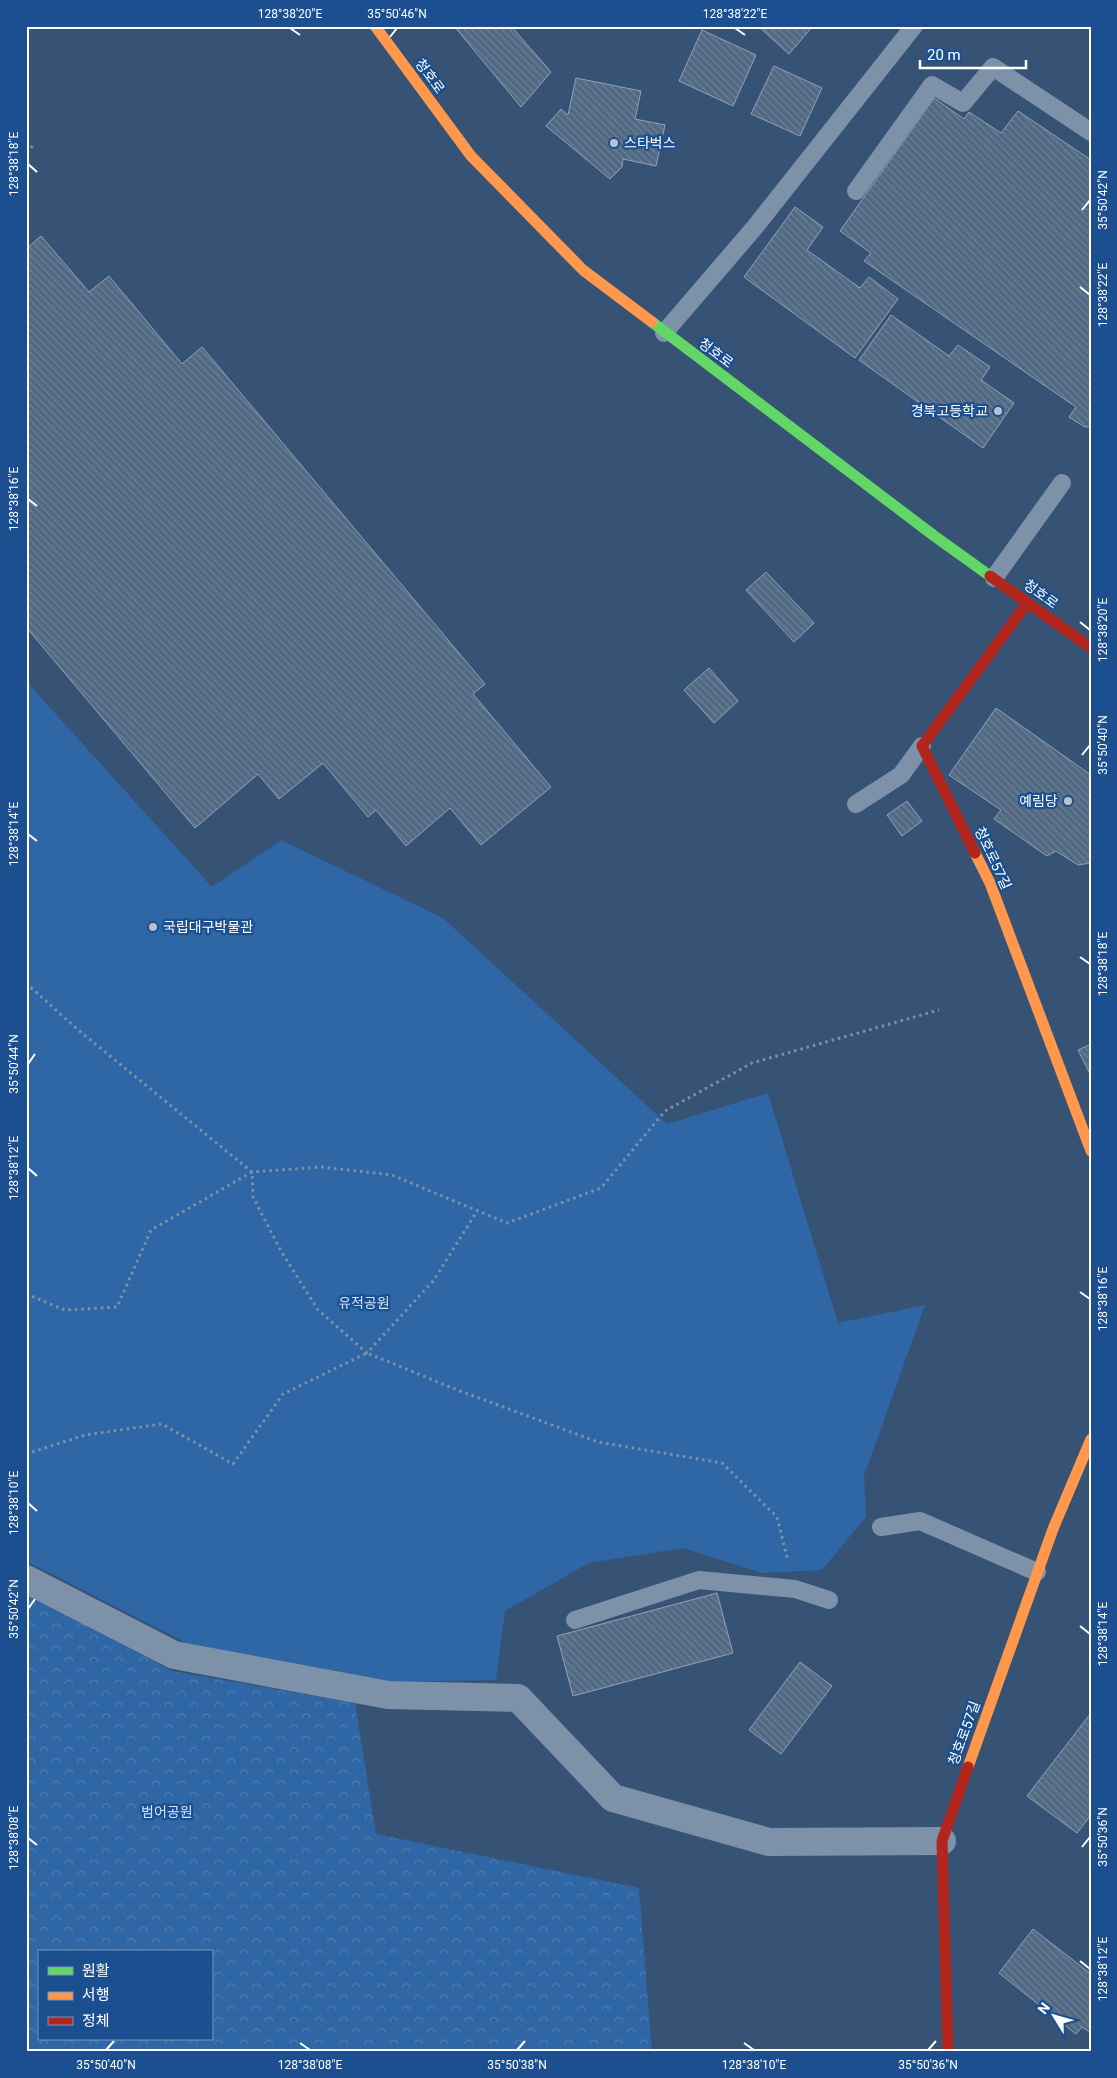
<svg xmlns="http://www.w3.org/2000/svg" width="1117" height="2078" font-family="Roboto,'Noto Sans KR',sans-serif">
	<defs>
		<pattern id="forest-crowns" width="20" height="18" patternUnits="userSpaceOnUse" patternTransform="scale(1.25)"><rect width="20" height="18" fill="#2f66a5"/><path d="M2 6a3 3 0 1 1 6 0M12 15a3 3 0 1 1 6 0" fill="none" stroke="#4e7db2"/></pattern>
		<pattern id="building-back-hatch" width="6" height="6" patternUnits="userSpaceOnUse" patternTransform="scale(1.25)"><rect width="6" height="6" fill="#526984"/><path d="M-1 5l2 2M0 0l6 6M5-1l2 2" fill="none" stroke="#6c8096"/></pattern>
	</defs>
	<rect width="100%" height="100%" fill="#365274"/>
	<path fill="url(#forest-crowns)" fill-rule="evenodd" d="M 26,1593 L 172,1671 L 355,1703 L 376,1834 L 639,1888 L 652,2052 L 26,2052 ZM 39,1952 L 211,1952 L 211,2039 L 39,2039 Z"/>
	<path fill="#2f66a5" d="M 26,681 L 212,887 L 281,840 L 443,918 L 667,1124 L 768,1093 L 838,1323 L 925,1305 L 864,1476 L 866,1517 L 822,1570 L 762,1573 L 683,1548 L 589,1563 L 505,1611 L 496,1680 L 387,1682 L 186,1643 L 26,1561 Z"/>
	<path fill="url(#building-back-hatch)" stroke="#92a2b6" d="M 454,26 L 511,26 L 551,72 L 521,107 Z
		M 758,26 L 813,26 L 789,54 Z
		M 702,30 L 756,55 L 733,106 L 679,81 Z
		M 774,66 L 822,88 L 800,136 L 751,114 Z
		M 576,78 L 641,91 L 635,119 L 665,125 L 656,166 L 623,159 L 622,167 L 610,179 L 546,126 L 561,109 L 568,115 Z
		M 934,98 L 964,119 L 969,112 L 1001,133 L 1018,111 L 1091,160 L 1091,427 L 1085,427 L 1069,417 L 1076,407 L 864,261 L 871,253 L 840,231 Z
		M 795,207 L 823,227 L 807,250 L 860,288 L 869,277 L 898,299 L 855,358 L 744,277 Z
		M 41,236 L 89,292 L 109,276 L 182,364 L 202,347 L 485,684 L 473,694 L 551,787 L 481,845 L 450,808 L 406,846 L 376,810 L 368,817 L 323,763 L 279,799 L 258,774 L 195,828 L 26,627 L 26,249 Z
		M 891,315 L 949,356 L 958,345 L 990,367 L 981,380 L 1014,403 L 983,448 L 859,360 Z
		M 766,572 L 814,623 L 794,642 L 746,590 Z
		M 709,668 L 738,701 L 714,723 L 684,690 Z
		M 996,708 L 1091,775 L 1091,863 L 1078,865 L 1056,851 L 1047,856 L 994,819 L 1001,810 L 949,775 Z
		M 907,801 L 922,821 L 902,836 L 887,815 Z
		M 1091,1044 L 1091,1076 L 1078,1050 Z
		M 717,1593 L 733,1653 L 573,1696 L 557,1636 Z
		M 800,1662 L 832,1686 L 781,1754 L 749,1730 Z
		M 1091,1713 L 1091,1815 L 1077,1833 L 1027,1796 Z
		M 1033,1929 L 1091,1974 L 1091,2033 L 1082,2027 L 1076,2034 L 999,1973 Z"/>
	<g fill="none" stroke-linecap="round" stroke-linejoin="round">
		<path stroke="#7d92a8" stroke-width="3" stroke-dasharray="2.5 4" stroke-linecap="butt" d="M 26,152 L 34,145
			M 26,983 L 77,1029 L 252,1172 L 322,1167 L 392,1175 L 507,1223 L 601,1188 L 665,1111 L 752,1063 L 939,1010
			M 26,1294 L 65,1310 L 117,1307 L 151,1230 L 252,1172 L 253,1197 L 281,1251 L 318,1310 L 367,1353 L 434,1280 L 477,1211
			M 26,1454 L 85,1435 L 162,1424 L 233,1464 L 283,1394 L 367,1353 L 460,1391 L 598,1442 L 722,1463 L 777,1517 L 788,1561"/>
		<path stroke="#7d92a8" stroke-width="18" d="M 856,191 L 932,85 L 963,103 L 993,67 L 1091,132
			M 664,333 L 755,227 L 914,26
			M 994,578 L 1062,483
			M 856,804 L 901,775 L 922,746
			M 881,1527 L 920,1521 L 1037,1572
			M 575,1620 L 699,1580 L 795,1589 L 829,1600"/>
		<path stroke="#7d92a8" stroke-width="28" d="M 26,1579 L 174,1655 L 388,1695 L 518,1698 L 613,1798 L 769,1842 L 942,1841"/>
		<path stroke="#63d668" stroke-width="11" d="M 652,322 L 933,535 L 990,576"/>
		<path stroke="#ff974d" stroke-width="11" d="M 375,26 L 471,156 L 583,270 L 652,322
			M 975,853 L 990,883 L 1091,1151
			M 968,1767 L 1053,1529 L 1091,1439"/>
		<path stroke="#b3261e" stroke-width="11" d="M 990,576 L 1091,648
			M 975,853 L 922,746 L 1027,603
			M 948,2052 L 942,1841 L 968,1767"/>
	</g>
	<path fill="none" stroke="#fff" stroke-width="2" d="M 290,28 L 300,35M 735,28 L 745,35M 390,37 L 397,28M 28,164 L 37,172M 1082,210 L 1090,200M 1080,287 L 1090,295M 28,499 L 37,506M 1080,622 L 1090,630M 1082,755 L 1090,745M 28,834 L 37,841M 1080,957 L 1090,964M 28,1064 L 35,1054M 28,1168 L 37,1176M 1080,1292 L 1090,1299M 28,1503 L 37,1511M 28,1609 L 35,1599M 1080,1626 L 1090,1634M 28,1838 L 37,1845M 1082,1847 L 1090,1837M 1080,1961 L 1090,1969M 300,2043 L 310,2050M 744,2043 L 754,2050M 106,2050 L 114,2041M 517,2050 L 525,2041M 928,2050 L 936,2041"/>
	<g fill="#b9c2ce" stroke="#1b4f8f" stroke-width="2">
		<circle cx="614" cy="143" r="5"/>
		<circle cx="998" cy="411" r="5"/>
		<circle cx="1068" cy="801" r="5"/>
		<circle cx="153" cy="927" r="5"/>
	</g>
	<g text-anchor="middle" stroke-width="4.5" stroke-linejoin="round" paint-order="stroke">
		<g font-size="14" fill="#fff" stroke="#1b4f8f">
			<text transform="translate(430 76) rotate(54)" y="5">청호로</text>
			<text transform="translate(716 353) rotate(37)" y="5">청호로</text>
			<text transform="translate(1041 594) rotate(36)" y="5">청호로</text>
			<text transform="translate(993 858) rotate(65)" y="5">청호로57길</text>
			<text transform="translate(964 1733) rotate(-70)" y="5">청호로57길</text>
		</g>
		<g font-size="14" fill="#fff" stroke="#1b4f8f" text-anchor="start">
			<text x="624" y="148">스타벅스</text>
			<text x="988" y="416" text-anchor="end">경북고등학교</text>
			<text x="1058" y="806" text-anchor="end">예림당</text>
			<text x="163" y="932">국립대구박물관</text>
		</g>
		<g font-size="14" fill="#cfe3fa" stroke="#1b4f8f">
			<text x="364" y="1308">유적공원</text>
			<text x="167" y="1817">범어공원</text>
		</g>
	</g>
	<rect width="1117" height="2078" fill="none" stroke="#1b4f8f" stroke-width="55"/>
	<rect x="38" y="1950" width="175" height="90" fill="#1b4f8f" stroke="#7695bc"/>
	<rect x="48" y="1967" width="25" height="8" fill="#63d668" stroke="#7695bc"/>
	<text x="82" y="1976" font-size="15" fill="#ffffff">원활</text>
	<rect x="48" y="1992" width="25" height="8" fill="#ff974d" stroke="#7695bc"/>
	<text x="82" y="2000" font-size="15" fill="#ffffff">서행</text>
	<rect x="48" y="2017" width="25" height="8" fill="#b3261e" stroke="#7695bc"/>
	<text x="82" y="2026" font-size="15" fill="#ffffff">정체</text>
	<g transform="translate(1054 2016) rotate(307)" stroke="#1b4f8f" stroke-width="4" paint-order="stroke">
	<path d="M0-4L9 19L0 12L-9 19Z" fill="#ffffff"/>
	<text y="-8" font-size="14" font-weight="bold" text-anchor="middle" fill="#ffffff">N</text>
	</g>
	<path d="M920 60v8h106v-8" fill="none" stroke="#ffffff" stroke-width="2.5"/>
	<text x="927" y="60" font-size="15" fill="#ffffff" stroke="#1b4f8f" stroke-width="4" paint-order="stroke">20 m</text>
	<rect x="28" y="28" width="1062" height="2022" fill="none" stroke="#fff" stroke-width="2"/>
	<g font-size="12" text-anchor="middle" fill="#fff">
		<text x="290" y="18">128°38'20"E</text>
		<text x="397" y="18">35°50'46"N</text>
		<text x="735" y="18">128°38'22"E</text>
		<text transform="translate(14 164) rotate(-90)" y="4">128°38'18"E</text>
		<text transform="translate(1103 200) rotate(-90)" y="4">35°50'42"N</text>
		<text transform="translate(1103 295) rotate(-90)" y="4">128°38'22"E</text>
		<text transform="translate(14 499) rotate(-90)" y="4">128°38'16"E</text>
		<text transform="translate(1103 630) rotate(-90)" y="4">128°38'20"E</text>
		<text transform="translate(1103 745) rotate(-90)" y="4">35°50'40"N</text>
		<text transform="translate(14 834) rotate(-90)" y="4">128°38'14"E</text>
		<text transform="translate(1103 964) rotate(-90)" y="4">128°38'18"E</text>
		<text transform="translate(14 1064) rotate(-90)" y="4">35°50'44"N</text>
		<text transform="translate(14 1168) rotate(-90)" y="4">128°38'12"E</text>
		<text transform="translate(1103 1299) rotate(-90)" y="4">128°38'16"E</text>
		<text transform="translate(14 1503) rotate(-90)" y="4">128°38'10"E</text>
		<text transform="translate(14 1609) rotate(-90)" y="4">35°50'42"N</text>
		<text transform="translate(1103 1634) rotate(-90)" y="4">128°38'14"E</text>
		<text transform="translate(1103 1837) rotate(-90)" y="4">35°50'36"N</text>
		<text transform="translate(14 1838) rotate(-90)" y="4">128°38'08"E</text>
		<text transform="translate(1103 1969) rotate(-90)" y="4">128°38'12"E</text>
		<text x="106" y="2069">35°50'40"N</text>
		<text x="310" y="2069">128°38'08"E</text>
		<text x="517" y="2069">35°50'38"N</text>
		<text x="754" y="2069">128°38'10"E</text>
		<text x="928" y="2069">35°50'36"N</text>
	</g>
</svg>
